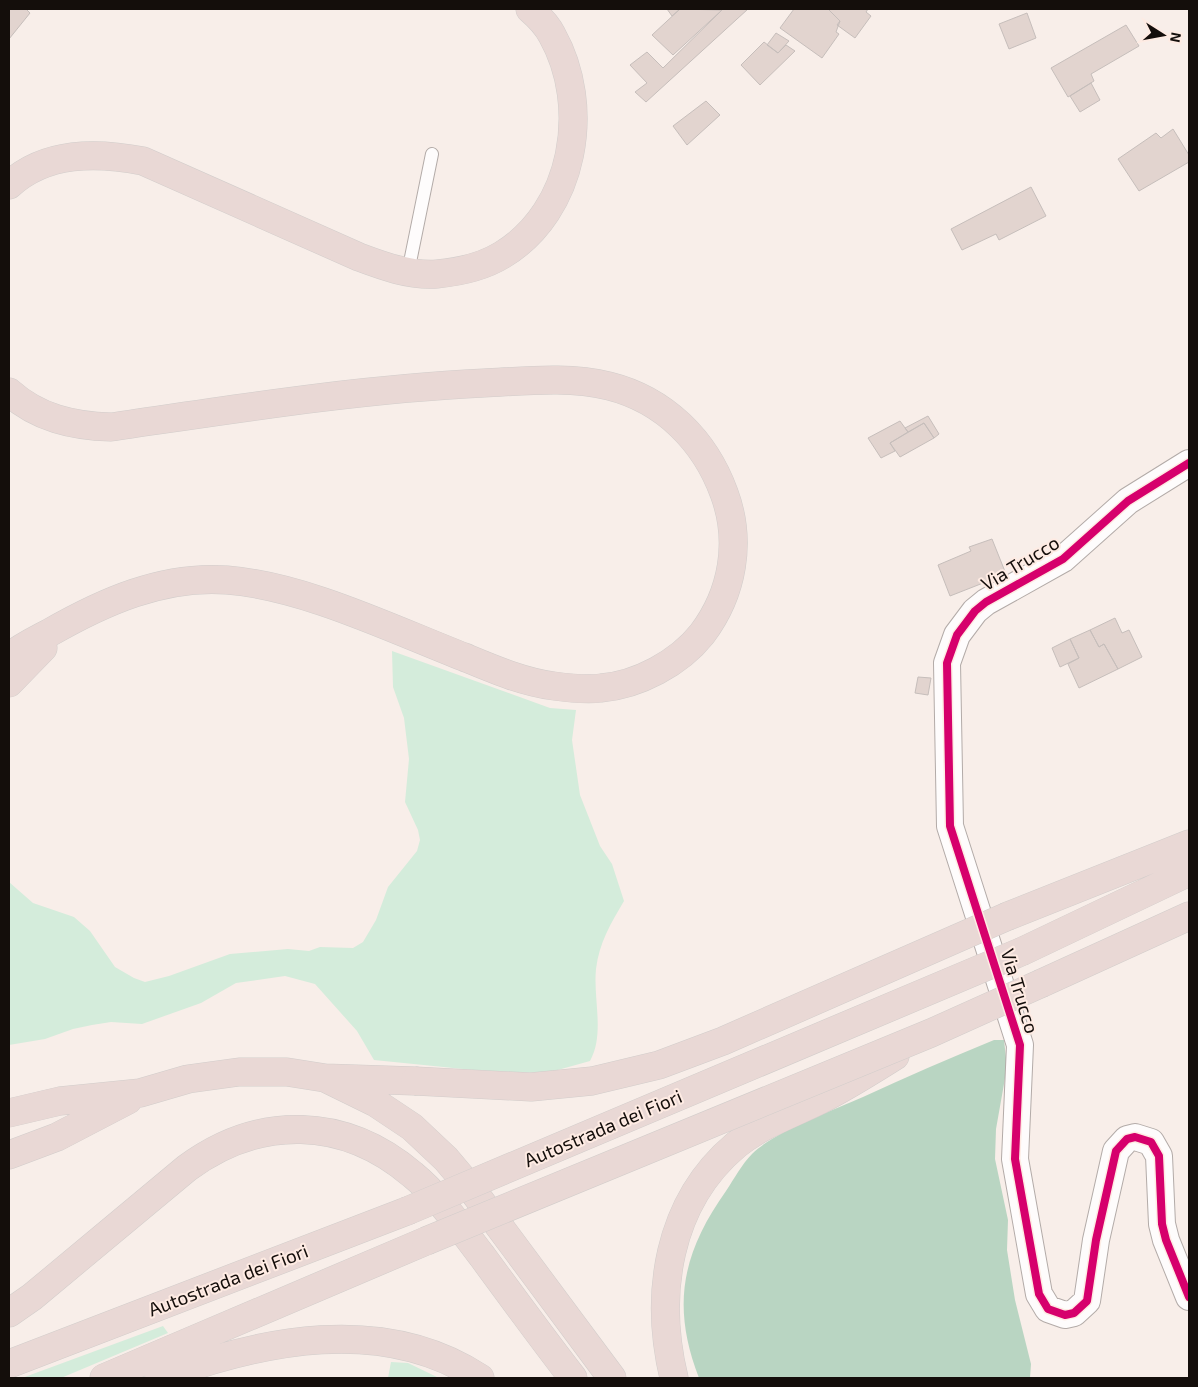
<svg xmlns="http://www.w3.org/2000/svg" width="1198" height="1387" font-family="'Exo 2',sans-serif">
	<rect width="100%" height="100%" fill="#f8eee9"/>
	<path fill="#d4ecdb" d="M 392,651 L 550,708 L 576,710 L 572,740 L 580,795 L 600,846 L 612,864 L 624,901 C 611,923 599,943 596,969 C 593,999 605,1034 590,1061 L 547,1073 L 483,1071 L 374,1060 L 357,1031 L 315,984 L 285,976 L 236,983 L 201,1003 L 142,1024 L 111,1022 L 92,1025 L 73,1029 L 45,1039 L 9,1045 L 9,882 L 33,903 L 74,917 L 90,931 L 115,967 L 134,978 L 145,982 L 169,976 L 230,954 L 288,949 L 309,951 L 320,947 L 353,948 L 363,942 L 376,920 L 388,887 L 417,851 L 420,840 L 418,830 L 405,802 L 409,759 L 404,718 L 393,687 Z
		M 163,1326 L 168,1333 L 61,1378 L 22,1378 Z
		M 391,1362 L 408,1363 L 439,1378 L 388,1378 Z"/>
	<path fill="#b9d5c2" d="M 994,1040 L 1004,1040 L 1007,1067 L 996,1129 L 995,1159 L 1008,1220 L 1007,1250 L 1015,1300 L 1031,1364 L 1030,1378 L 699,1378 C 671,1306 682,1253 726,1191 C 734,1179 742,1164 752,1154 C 775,1131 832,1111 863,1097 C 906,1077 950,1058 994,1040 Z"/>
	<path fill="#e2d4cf" stroke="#c6bebb" d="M 9,9 L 26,9 L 30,13 L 9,39 Z
		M 667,9 L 680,9 L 672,16 Z
		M 680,9 L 722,10 L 673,55 L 652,35 Z
		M 721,9 L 748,9 L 646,102 L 635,92 L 647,83 L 630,65 L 647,52 L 663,68 L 722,10 Z
		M 794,9 L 828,9 L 840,21 L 836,32 L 839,34 L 822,58 L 780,28 Z
		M 828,9 L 868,9 L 866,12 L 871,16 L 855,38 L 837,25 L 840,21 Z
		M 1027,13 L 1036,38 L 1009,49 L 999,24 Z
		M 1126,25 L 1139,46 L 1091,74 L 1094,81 L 1068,97 L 1051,68 Z
		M 776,33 L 789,41 L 778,53 L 767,45 Z
		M 764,42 L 778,53 L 786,45 L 795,51 L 760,85 L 741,65 Z
		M 1091,83 L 1100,100 L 1080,112 L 1070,96 Z
		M 706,101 L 720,115 L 687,145 L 673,126 Z
		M 1173,129 L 1189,155 L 1189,162 L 1139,191 L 1118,159 L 1156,133 L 1161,138 Z
		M 1031,187 L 1046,216 L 999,240 L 996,234 L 962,250 L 951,229 Z
		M 928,416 L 939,434 L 934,438 L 924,423 L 908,432 L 905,428 Z
		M 900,421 L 908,432 L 890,443 L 895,451 L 881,458 L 868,438 Z
		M 924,423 L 934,438 L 900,457 L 890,443 Z
		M 992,539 L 1006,574 L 950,596 L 938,565 L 971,551 L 969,547 Z
		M 1115,618 L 1122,633 L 1129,630 L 1142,657 L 1118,669 L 1104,644 L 1099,647 L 1090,630 Z
		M 1090,630 L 1099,647 L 1104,644 L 1118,669 L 1079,688 L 1068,664 L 1079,658 L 1070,639 Z
		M 1070,639 L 1079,658 L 1060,667 L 1052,648 Z
		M 918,677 L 931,678 L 928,695 L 915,693 Z"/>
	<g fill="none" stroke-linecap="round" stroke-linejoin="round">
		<g stroke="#b3aba8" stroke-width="14">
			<path id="service" d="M 408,272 L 432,154"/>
		</g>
		<g stroke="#b3aba8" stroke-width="28">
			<path id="minor" d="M 1189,463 L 1128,501 L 1063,559 L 986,602 L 975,611 L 957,635 L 947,663 L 950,826 L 1020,1045 L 1015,1159 L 1039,1294 L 1048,1309 L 1065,1315 L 1074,1313 L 1087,1301 L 1096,1240 L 1116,1151 L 1127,1139 L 1135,1137 L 1151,1142 L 1159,1156 L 1162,1224 L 1166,1240 L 1189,1297"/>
		</g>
		<g stroke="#d2cdcb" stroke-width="29">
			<path id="motorway" d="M 9,185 C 46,151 97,152 143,161 L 359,257 C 383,266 410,276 437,274 C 458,272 484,266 502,255 C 575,211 592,106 552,35 C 547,25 538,16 530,9
				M 9,392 C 38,418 73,426 111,427 C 235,409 359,389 484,383 C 526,381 568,376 609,386 C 665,400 705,441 724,493 C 742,541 733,593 702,634 C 679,663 638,685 601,688 C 586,690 569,688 554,686 C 523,682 493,669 464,657 C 392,629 304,586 227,580 C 163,575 103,602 49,633 C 36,640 21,647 9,657
				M 9,683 L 43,648
				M 1008,916 L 1189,844
				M 1023,951 L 1189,872
				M 1042,983 L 1189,916
				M 325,1078 L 376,1103 L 412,1127 L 446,1159 L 473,1191 L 612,1378
				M 9,1113 L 60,1101 L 140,1093 L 188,1079 L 239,1072 L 287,1072 L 325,1078 L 415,1081
				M 9,1155 L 57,1137 L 128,1100
				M 9,1313 L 32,1297 L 187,1168 C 259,1115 344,1116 413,1175 C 440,1197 461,1229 482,1256 C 512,1297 542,1338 573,1378
				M 9,1364 L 407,1211
				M 104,1378 L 426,1241
				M 159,1378 C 261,1340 383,1314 480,1378
				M 674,1378 C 654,1295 667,1203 736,1145 C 760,1125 792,1114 820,1100 C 846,1087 871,1071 895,1056"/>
		</g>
		<use href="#service" stroke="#fefcfc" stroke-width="12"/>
		<use href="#minor" stroke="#fefcfc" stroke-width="26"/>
		<use href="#motorway" stroke="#e9d8d5" stroke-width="28"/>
		<g stroke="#d2cdcb" stroke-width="29" stroke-linecap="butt">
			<path id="motorway-bridge" d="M 415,1081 L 531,1087 L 592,1081 L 659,1065 L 723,1041 L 1008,916
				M 407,1211 L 1023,951
				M 426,1241 L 931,1033 L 1042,983"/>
		</g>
		<use href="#motorway-bridge" stroke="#e9d8d5" stroke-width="28"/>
		<g stroke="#feebe3" stroke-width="11">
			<path id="cycleway" d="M 1189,463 L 1128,501 L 1063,559 L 986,602 L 975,611 L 957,635 L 947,663 L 950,826 L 1020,1045 L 1015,1159 L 1039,1294 L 1048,1309 L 1065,1315 L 1074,1313 L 1087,1301 L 1096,1240 L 1116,1151 L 1127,1139 L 1135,1137 L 1151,1142 L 1159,1156 L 1162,1224 L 1166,1240 L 1189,1297"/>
		</g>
		<use href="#cycleway" stroke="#d6006c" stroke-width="8"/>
	</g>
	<g text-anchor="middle" stroke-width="4" stroke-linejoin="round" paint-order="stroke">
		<g font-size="19" fill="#140e0b" stroke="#feebe3">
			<text transform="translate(1020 563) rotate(-31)" y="7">Via Trucco</text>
			<text transform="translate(1020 991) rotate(73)" y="7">Via Trucco</text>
			<text transform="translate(603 1128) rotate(-23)" y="7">Autostrada dei Fiori</text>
			<text transform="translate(228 1280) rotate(-21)" y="7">Autostrada dei Fiori</text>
		</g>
	</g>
	<rect width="1198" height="1387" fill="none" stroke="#140e0b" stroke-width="20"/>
	<g transform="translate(1163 35) rotate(101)" stroke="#feebe3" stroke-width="4" paint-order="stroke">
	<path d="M0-4L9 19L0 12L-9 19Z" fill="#140e0b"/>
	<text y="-8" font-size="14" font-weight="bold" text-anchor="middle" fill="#140e0b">N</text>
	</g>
</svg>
